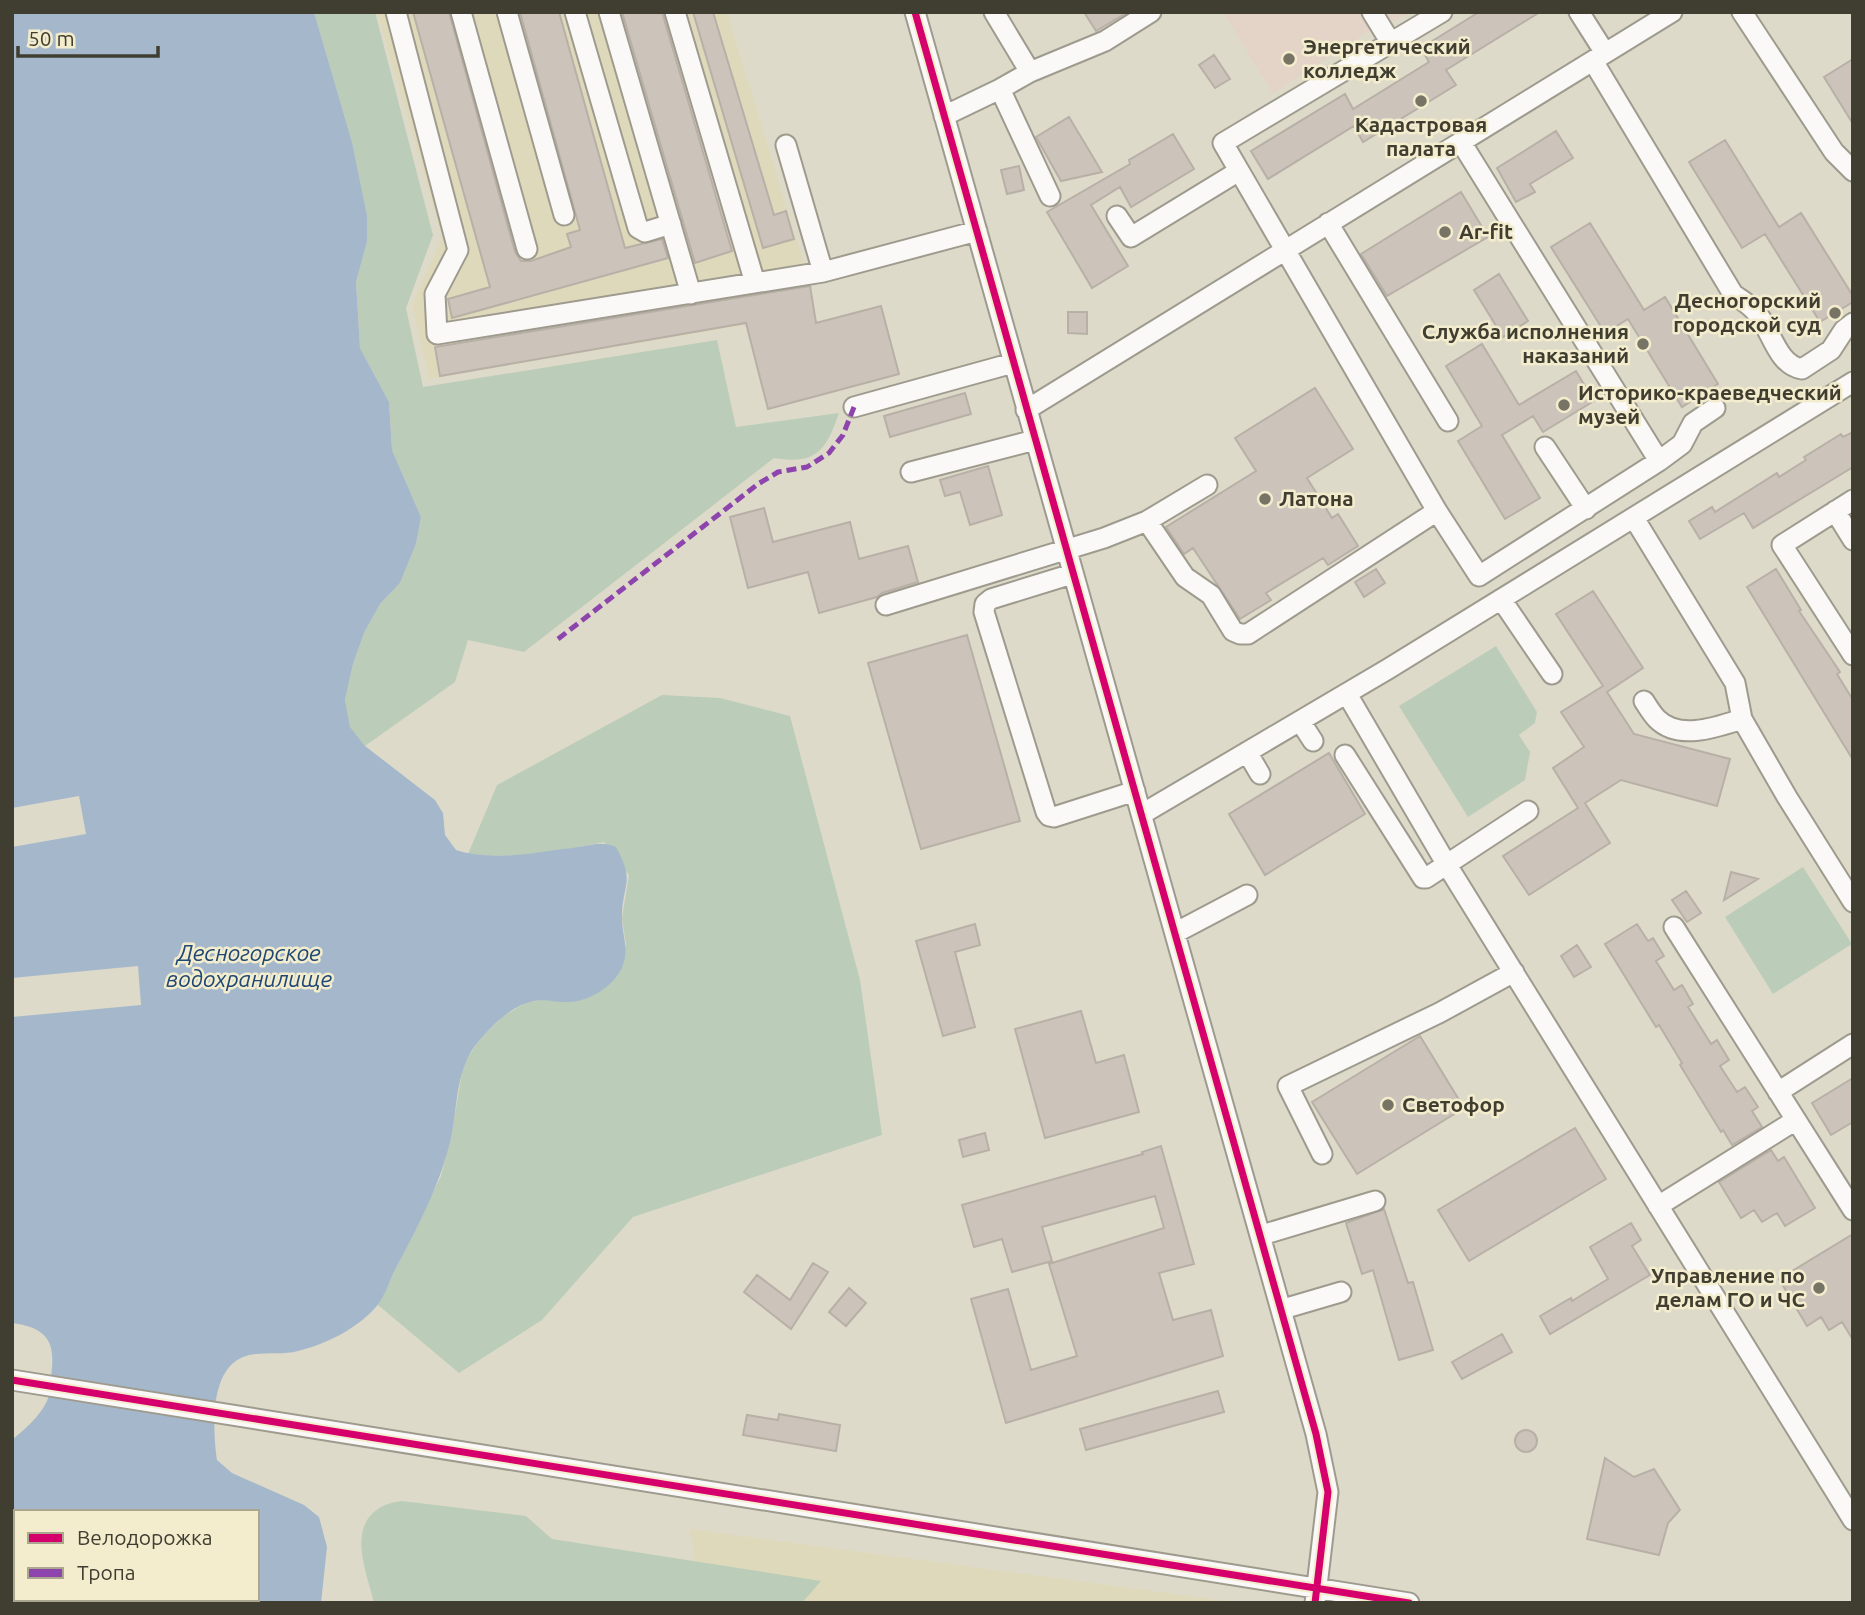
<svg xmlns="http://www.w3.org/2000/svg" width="1865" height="1615" font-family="Ubuntu,sans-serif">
	<rect width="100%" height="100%" fill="#dedac9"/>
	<path fill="#dfd9bc" d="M 377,12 L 727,12 L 807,274 L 816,313 L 429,379 L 412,305 L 442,237 Z
		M 690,1529 L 1242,1603 L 700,1603 Z"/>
	<path fill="#e4d4c8" d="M 1223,12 L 1410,12 L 1395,21 L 1386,20 L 1273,94 Z"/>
	<path fill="#bbcdb8" d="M 314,12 L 375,12 L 433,235 L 406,308 L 423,387 L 717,340 L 736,427 L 839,413 C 826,451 816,465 774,458 L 524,652 L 468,640 L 455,682 L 365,746 L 350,728 L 345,700 L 353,664 L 364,633 L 380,604 L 400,583 L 416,544 L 421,517 L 392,450 L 389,402 L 360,348 L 356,282 L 367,242 L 367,215 L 352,142 Z
		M 1496,646 L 1537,712 L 1535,723 L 1519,735 L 1530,752 L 1525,780 L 1468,817 L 1399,706 Z
		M 662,695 L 720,698 L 790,716 L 860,980 L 882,1135 L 633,1217 L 542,1320 L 459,1373 L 378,1305 L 441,1176 L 452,1132 L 463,1066 L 477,1043 L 503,1016 L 526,1003 L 547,999 L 569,1002 L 626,945 L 622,918 L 629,875 L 604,842 C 568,850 504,860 468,854 L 497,785 Z
		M 1803,867 L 1852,944 L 1773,994 L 1725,917 Z
		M 402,1501 L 526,1516 L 552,1539 L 821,1581 L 802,1603 L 374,1603 C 367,1573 346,1527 381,1507 C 386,1504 395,1502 402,1501 Z"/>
	<path fill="#a5b8cb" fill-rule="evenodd" d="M 12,12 L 314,12 L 352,142 L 367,215 L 367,242 L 356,282 L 360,348 L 389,402 L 392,450 L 421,517 L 416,544 L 400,583 L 380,604 L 364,633 L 353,664 L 345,700 L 350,727 L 365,746 L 435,800 L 443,813 L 445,835 L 456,850 C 494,862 539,852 578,847 C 593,845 602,841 616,847 C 636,883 622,883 622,918 C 622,934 629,949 623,965 C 616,985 589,1002 569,1002 C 552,1003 545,997 527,1003 C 508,1009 491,1027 478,1042 C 456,1069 458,1101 452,1133 C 442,1182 418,1226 395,1270 C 389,1281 385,1297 376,1307 C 356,1329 327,1344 298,1351 C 280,1356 258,1350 241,1358 C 209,1373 213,1432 217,1460 L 232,1473 L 304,1505 L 319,1517 L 327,1547 L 321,1603 L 12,1603 L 12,1440 C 25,1429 38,1418 46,1403 C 50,1396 50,1384 51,1376 C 56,1342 48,1328 12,1323 ZM 16,1512 L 257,1512 L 257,1599 L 16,1599 Z"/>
	<path fill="#dedac9" d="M 79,796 L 86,834 L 12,847 L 12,808 Z
		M 138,966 L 141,1005 L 12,1017 L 12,978 Z"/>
	<path fill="#ccc3bb" stroke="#b8b0a7" stroke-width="2" d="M 413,12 L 449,12 L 515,252 L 521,261 L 531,261 L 571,247 L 567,234 L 580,230 L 520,12 L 559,12 L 625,248 L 662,239 L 668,258 L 452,318 L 448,299 L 490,287 Z
		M 622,12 L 662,12 L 732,251 L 695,263 Z
		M 693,12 L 713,12 L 774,215 L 786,211 L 794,239 L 763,248 Z
		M 1084,12 L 1128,12 L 1096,31 Z
		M 1479,12 L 1540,12 L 1446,70 L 1456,85 L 1363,142 L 1354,126 L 1268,179 L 1251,151 L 1345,94 L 1353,109 L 1429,62 L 1421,48 Z
		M 1214,55 L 1230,79 L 1215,88 L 1199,65 Z
		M 1853,59 L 1853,124 L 1824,77 Z
		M 1069,117 L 1102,172 L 1061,181 L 1036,137 Z
		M 1556,131 L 1573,158 L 1530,184 L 1535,192 L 1516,202 L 1497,168 Z
		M 1173,134 L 1194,169 L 1131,207 L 1120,187 L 1091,205 L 1128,266 L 1092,288 L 1047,212 L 1130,164 L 1129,160 Z
		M 1725,140 L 1779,227 L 1801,213 L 1853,296 L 1853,302 L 1820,322 L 1765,234 L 1742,248 L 1689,162 Z
		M 1019,166 L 1024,190 L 1007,194 L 1001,170 Z
		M 1461,192 L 1488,237 L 1387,296 L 1361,254 Z
		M 1590,223 L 1644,310 L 1665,297 L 1718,384 L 1682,407 L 1628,319 L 1605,333 L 1551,247 Z
		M 1499,274 L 1528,321 L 1503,337 L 1474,290 Z
		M 810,286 L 816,323 L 881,306 L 899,374 L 768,409 L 746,323 L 440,376 L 435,347 Z
		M 1068,312 L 1087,312 L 1087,334 L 1068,333 Z
		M 1482,344 L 1519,405 L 1576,371 L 1594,401 L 1543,432 L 1533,416 L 1502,435 L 1540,498 L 1505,519 L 1458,441 L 1482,426 L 1446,366 Z
		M 1315,388 L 1353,449 L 1307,478 L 1332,518 L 1338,514 L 1358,546 L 1328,565 L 1323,558 L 1266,593 L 1271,600 L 1240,619 L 1193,548 L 1184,554 L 1166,527 L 1256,471 L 1235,438 Z
		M 965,393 L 971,414 L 890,437 L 884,416 Z
		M 1853,432 L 1853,467 L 1753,528 L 1744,513 L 1700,539 L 1689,521 L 1712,507 L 1715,512 L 1777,473 L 1779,477 L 1806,460 L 1804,457 L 1841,434 L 1843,437 Z
		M 988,466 L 1002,515 L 970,525 L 960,492 L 945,496 L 940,480 Z
		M 764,508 L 773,542 L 850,522 L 859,559 L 908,546 L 918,582 L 882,593 L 877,597 L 819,613 L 808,572 L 748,588 L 730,517 Z
		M 1376,569 L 1385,583 L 1364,597 L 1355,582 Z
		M 1776,569 L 1801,610 L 1799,611 L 1840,672 L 1837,674 L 1853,700 L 1853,760 L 1747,587 Z
		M 1593,591 L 1643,668 L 1607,692 L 1634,734 L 1730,759 L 1717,806 L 1621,780 L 1585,803 L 1610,843 L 1529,895 L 1503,856 L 1578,808 L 1553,768 L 1584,747 L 1561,712 L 1603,686 L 1556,614 Z
		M 967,635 L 1020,821 L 921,849 L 868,663 Z
		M 1329,753 L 1365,814 L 1265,875 L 1229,814 Z
		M 1731,872 L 1758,879 L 1724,900 Z
		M 1686,891 L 1701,913 L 1687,922 L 1672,900 Z
		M 975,924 L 980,945 L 955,952 L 975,1027 L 943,1036 L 916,941 Z
		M 1637,924 L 1648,941 L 1653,938 L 1664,956 L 1656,961 L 1674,990 L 1682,985 L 1693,1004 L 1688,1007 L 1711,1044 L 1717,1040 L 1729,1060 L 1720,1066 L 1737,1092 L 1745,1087 L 1758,1107 L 1752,1111 L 1762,1127 L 1732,1145 L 1723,1130 L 1721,1132 L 1680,1065 L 1682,1063 L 1659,1025 L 1656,1027 L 1605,944 Z
		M 1577,945 L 1591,967 L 1574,977 L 1561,956 Z
		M 1081,1011 L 1096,1063 L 1124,1055 L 1139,1112 L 1045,1138 L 1015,1029 Z
		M 1420,1036 L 1464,1108 L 1357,1174 L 1312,1102 Z
		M 1853,1078 L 1853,1122 L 1831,1135 L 1812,1103 Z
		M 1575,1128 L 1606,1179 L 1469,1261 L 1438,1210 Z
		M 985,1133 L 989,1150 L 963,1157 L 959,1140 Z
		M 1161,1146 L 1194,1264 L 1159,1273 L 1173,1320 L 1211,1310 L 1223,1356 L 1006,1423 L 971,1299 L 1008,1289 L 1031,1370 L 1077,1356 L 1049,1264 L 1164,1228 L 1155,1196 L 1042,1227 L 1052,1261 L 1012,1272 L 1002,1239 L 974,1247 L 962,1205 L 1143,1154 L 1142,1152 Z
		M 1771,1150 L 1778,1161 L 1784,1157 L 1815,1208 L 1785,1226 L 1777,1213 L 1762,1222 L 1754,1210 L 1741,1218 L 1719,1182 Z
		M 1384,1209 L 1408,1283 L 1413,1282 L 1433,1350 L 1399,1360 L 1373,1270 L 1362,1274 L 1346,1223 Z
		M 1631,1223 L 1641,1240 L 1632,1246 L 1650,1275 L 1550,1334 L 1540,1316 L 1571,1298 L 1572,1301 L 1608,1279 L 1590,1247 Z
		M 1853,1234 L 1853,1340 L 1842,1322 L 1829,1330 L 1821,1317 L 1807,1326 L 1779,1279 Z
		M 813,1263 L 828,1272 L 791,1329 L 744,1292 L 757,1275 L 790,1300 Z
		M 849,1288 L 866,1303 L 846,1326 L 829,1312 Z
		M 1502,1334 L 1512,1352 L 1462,1379 L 1452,1362 Z
		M 1218,1391 L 1224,1412 L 1086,1450 L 1080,1429 Z
		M 779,1414 L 840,1425 L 836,1451 L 743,1435 L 747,1415 L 778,1420 Z
		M1515 1441a11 11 0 1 1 22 0a11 11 0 1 1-22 0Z
		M 1605,1458 L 1634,1477 L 1654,1469 L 1680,1510 L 1668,1523 L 1659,1555 L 1587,1539 Z"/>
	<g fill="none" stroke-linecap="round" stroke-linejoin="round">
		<g stroke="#9e9b8e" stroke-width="23">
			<path id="minor" d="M 396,12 L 458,250 L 435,294 L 437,334 L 823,272 L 977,231
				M 461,12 L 527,249
				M 507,12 L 564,215
				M 575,12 L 638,228 L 645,232 L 671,224
				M 609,12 L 691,294
				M 675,12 L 755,283
				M 915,12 L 1316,1434 L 1328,1492 L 1315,1603
				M 994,12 L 1030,72
				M 1372,12 L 1391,43
				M 1442,12 L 1223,143 L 1437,511 L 1479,576 L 1659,461 L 1682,444 L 1693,423 L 1715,408
				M 1579,12 L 1605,53
				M 1742,12 L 1834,152 L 1853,171
				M 1593,61 L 1733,294 C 1740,299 1749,304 1755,311 C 1771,327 1776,365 1802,369 L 1831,350 L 1844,330 L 1853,323
				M 1000,89 L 1050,196
				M 944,116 L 1000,89 L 1030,72 L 1105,41 L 1151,12
				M 1461,142 L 1659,461
				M 786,145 L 823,272
				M 1117,216 L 1131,237 L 1239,171
				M 1328,223 L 1448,421
				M 854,407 L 1013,363
				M 1026,410 L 1672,12
				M 1545,447 L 1586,509
				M 911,472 L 1035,440
				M 1853,500 L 1782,545 L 1853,655
				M 1835,511 L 1853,540
				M 1634,518 L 1735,683 L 1742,719 L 1787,797 L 1853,902
				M 1147,521 L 1185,577 L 1211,595 L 1233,631 L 1240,634 L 1248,634 L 1437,511
				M 1072,574 L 991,599 L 985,604 L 984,612 L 1046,812 L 1049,816 L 1054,817 L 1135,791
				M 1501,599 L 1552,674
				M 886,605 L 1104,538 L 1147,521 L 1207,485
				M 1347,694 L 1447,865 L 1853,1520
				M 1644,701 C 1648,707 1652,714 1657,719 C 1679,741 1717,727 1742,719
				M 1300,721 L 1313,741
				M 1247,752 L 1260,774
				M 1345,755 L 1423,878 L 1426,878 L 1528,811
				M 1142,814 L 1388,669 L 1853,382
				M 1674,927 L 1853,1210
				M 1175,933 L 1247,895
				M 1778,1092 L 1853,1044
				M 1322,1154 L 1288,1086 L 1439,1013 L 1514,972
				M 1658,1206 L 1796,1120
				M 1262,1235 L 1375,1201
				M 1283,1309 L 1341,1292
				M 12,1380 L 1409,1603"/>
		</g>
		<use href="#minor" stroke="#faf9f7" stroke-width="19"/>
		<path stroke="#8e44ad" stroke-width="5" stroke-dasharray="10 5" stroke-linecap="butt" d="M 558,639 L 758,484 L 778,472 L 807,467 L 829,453 L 843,435 L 854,407"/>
		<g stroke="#f3edce" stroke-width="11">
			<path id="cycleway" d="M 915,12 L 1316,1434 L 1328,1492 L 1315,1603
				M 12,1380 L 1409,1603"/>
		</g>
		<use href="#cycleway" stroke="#d6006c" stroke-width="7"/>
	</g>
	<g fill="#777466" stroke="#f3edce" stroke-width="2.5">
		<circle cx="1289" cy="59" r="7"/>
		<circle cx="1421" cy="101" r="7"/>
		<circle cx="1445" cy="232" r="7"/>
		<circle cx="1835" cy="313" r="7"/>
		<circle cx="1643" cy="344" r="7"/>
		<circle cx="1564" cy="405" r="7"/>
		<circle cx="1265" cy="499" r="7"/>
		<circle cx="1388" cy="1105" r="7"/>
		<circle cx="1819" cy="1288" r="7"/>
	</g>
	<g text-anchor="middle" stroke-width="5" stroke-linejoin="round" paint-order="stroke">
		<g font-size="21" font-weight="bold" fill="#403d31" stroke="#f3edce" text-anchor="start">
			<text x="1303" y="54">Энергетический<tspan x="1303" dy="24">колледж</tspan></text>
			<text x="1421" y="132" text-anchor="middle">Кадастровая<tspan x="1421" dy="24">палата</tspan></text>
			<text x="1459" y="239">Ar-fit</text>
			<text x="1821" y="308" text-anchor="end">Десногорский<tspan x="1821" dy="24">городской суд</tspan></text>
			<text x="1629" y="339" text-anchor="end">Служба исполнения<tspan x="1629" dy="24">наказаний</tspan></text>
			<text x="1578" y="400">Историко-краеведческий<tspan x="1578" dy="24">музей</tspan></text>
			<text x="1279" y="506">Латона</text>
			<text x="1402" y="1112">Светофор</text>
			<text x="1805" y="1283" text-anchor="end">Управление по<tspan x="1805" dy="24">делам ГО и ЧС</tspan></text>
		</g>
		<g font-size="23" font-style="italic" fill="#1f4875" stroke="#f3edce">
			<text x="249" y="961">Десногорское<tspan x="249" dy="26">водохранилище</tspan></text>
		</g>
	</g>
	<rect width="1865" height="1615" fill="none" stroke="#403d31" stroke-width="28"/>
	<rect x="14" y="1510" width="245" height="91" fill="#f3edce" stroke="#aba78f" stroke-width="2"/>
	<rect x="28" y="1533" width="35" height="10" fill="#d6006c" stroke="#aba78f" stroke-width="2"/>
	<text x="77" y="1545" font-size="21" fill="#403d31">Велодорожка</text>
	<rect x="28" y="1568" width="35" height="10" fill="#8e44ad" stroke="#aba78f" stroke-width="2"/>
	<text x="77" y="1580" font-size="21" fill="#403d31">Тропа</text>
	<path d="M18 46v10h140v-10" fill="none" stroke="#403d31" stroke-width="3.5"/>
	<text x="28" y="46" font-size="21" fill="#403d31" stroke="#f3edce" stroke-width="5" paint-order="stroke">50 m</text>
</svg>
